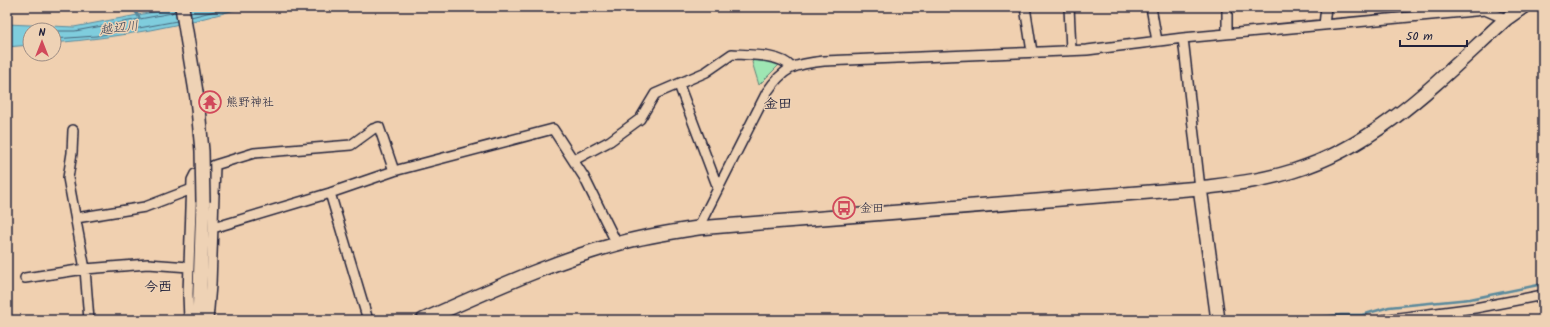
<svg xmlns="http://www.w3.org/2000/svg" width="1550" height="327" font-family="Kalam,'Klee One',sans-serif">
	<rect width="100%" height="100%" fill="#f0d0b0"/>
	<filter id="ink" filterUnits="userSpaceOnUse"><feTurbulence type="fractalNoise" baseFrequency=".025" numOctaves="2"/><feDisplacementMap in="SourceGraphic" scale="8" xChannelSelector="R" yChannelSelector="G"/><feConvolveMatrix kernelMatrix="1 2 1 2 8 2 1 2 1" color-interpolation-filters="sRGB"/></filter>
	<g filter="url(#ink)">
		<path fill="#9ee6b3" stroke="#608477" d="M 754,60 L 781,63 L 759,85 L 752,62 Z"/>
		<path fill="#7fcddd" stroke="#5a899c" d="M 180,7 L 245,7 C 181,26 121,37 54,43 L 54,30 L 30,30 L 30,45 L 7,47 L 7,24 L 74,27 Z"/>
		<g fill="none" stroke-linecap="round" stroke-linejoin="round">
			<path stroke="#47667c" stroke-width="1" d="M 191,17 L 231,7
				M 54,31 L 75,31 L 172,13 L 175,10
				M 54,39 L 96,36 L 177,21"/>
			<path stroke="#5a899c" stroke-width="2.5" d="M 133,7 L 140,19
				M 1291,320 L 1341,315 L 1362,315 L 1389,307 L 1470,299 L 1543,284"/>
			<g stroke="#22223b" stroke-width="12">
				<path id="street" d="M 1025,7 L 1032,52
					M 1069,7 L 1071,50
					M 1151,7 L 1157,41
					M 1324,25 L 1326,7
					M 1227,34 L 1227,7
					M 1183,38 L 1200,188
					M 679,85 L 718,188
					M 73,130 L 72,153 L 68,178 L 85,269 L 89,320
					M 574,160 L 610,141 L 640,119 L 655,94 L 706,72 L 732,54 C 748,55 781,54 791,67
					M 330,193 L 368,320
					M 76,218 L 145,207 L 192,189
					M 213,228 L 330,193 L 394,171 L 553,129 L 584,177 L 617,244
					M 698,228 L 767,92 C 784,67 795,64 824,61 L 1087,50 L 1183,38 L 1485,10 L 1506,19
					M 25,278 L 85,269 L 148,264 L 189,267
					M 189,320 L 188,294 L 192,180 L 195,174 L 215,165 L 254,153 L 351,145 L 373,129 L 379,127 L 394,171
					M 208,320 L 211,285 L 215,165
					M 1383,320 L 1475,308 L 1543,295"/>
			</g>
			<g stroke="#22223b" stroke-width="16">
				<path id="secondary" d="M 182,7 L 197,98
					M 1200,188 L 1218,320
					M 199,320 L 203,202
					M 423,320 C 487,292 550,262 617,244 C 644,236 671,232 698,228 L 1200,188 C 1231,184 1262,181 1293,171 C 1379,145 1441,78 1506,19 L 1523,7"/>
			</g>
			<use href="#street" stroke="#eed2b5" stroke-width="9"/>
			<use href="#secondary" stroke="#eed2b5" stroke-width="13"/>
			<g stroke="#22223b" stroke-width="16" stroke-linecap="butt">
				<path id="secondary-bridge" d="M 197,98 L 202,151 L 203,202"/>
			</g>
			<use href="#secondary-bridge" stroke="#eed2b5" stroke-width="13"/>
		</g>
	</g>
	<defs>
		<g id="temple-ring" transform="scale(1.15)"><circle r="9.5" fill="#eed2b5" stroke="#d1495b" stroke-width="1.5"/><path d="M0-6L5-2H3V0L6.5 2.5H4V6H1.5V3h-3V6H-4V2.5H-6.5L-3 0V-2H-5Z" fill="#d1495b"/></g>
		<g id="bus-ring" transform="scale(1.15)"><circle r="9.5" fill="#eed2b5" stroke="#d1495b" stroke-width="1.5"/><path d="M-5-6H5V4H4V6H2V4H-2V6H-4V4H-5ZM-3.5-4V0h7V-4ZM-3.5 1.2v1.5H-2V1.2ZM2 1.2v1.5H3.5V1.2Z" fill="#d1495b"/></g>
	</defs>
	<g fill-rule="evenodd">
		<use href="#temple-ring" x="210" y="102"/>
		<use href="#bus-ring" x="844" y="208"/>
	</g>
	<g text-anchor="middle" stroke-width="3" stroke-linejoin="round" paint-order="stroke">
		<g font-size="12" fill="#22223b" stroke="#eed2b5" text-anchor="start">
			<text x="226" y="106">熊野神社</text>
			<text x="860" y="212">金田</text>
		</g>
		<g font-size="13" font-style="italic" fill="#35445b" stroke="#eed2b5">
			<text transform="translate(119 27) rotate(-7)" y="5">越辺川</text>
		</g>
		<g font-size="14" font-weight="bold" fill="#22223b" stroke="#eed2b5">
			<text x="778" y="108">金田</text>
			<text x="158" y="291">今西</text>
		</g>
	</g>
	<rect width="1550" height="327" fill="none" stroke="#eed2b5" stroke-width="24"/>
	<rect x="12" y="12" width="1526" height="303" fill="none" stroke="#22223b" stroke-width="1.5" filter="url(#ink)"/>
	<g transform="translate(42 42)"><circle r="19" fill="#eed2b5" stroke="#9c8c84"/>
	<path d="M0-3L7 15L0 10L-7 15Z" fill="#d1495b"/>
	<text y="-6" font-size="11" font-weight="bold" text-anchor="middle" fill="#22223b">N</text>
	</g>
	<path d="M1400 40v6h67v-6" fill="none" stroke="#22223b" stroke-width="2"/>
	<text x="1406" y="40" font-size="12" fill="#22223b" stroke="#eed2b5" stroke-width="3" paint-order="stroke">50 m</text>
</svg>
